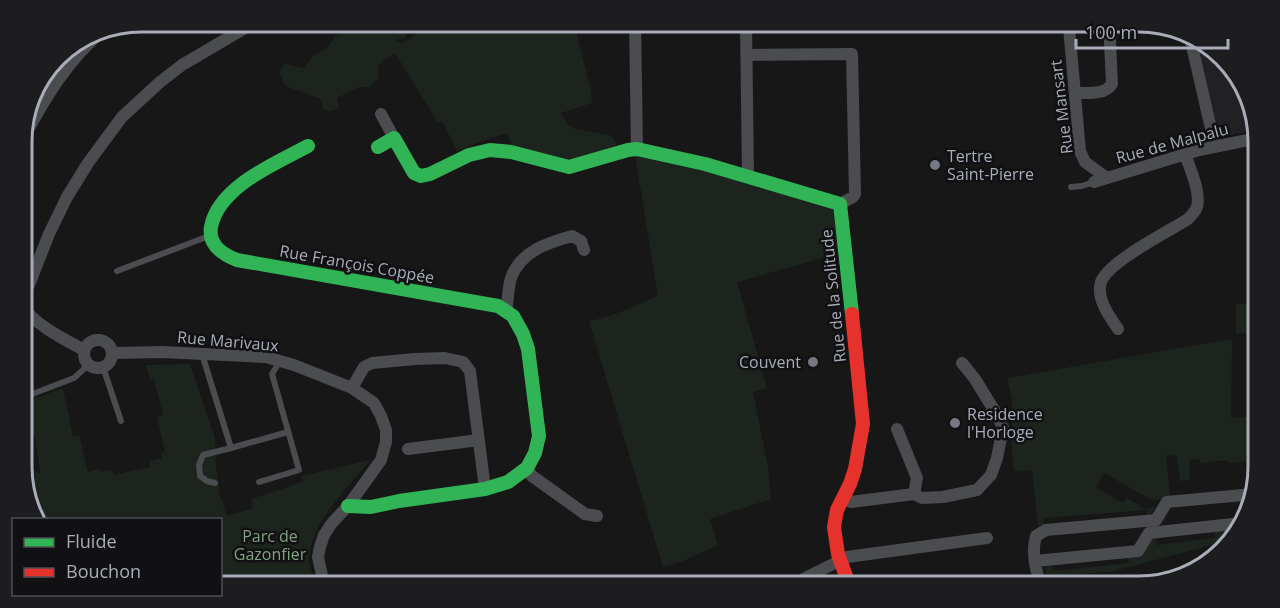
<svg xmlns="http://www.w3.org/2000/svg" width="1280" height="608" font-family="'Open Sans',sans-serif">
	<rect width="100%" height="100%" fill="#171717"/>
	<path fill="#212123" d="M 1193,36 L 1234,67 L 1258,125 L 1258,130 L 1218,137 Z"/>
	<path fill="#1d241e" d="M 348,21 L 356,27 L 366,21 L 408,21 L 409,28 L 406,37 L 396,40 L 402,44 L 426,26 L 434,23 L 422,23 L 415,21 L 559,21 L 576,31 L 591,91 L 592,103 L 561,113 L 568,125 L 575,129 L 610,135 L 617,144 L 607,149 L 571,161 L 512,146 L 507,133 L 477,143 L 457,151 L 442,121 L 438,123 L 395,53 L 385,59 L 378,66 L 379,78 L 370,87 L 359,87 L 337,98 L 339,108 L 331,111 L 323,110 L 321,99 L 285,86 L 279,71 L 285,64 L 304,68 L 315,54 L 325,50 Z
		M 635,155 L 711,171 L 832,207 L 840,253 L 737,282 L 767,388 L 753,392 L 768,467 L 771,499 L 710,519 L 718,545 L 683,561 L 663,567 L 589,321 C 613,317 635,305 658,296 Z
		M 1236,304 L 1258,304 L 1259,334 L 1236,333 Z
		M 1232,339 L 1231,418 L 1259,416 L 1259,457 L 1258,457 L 1258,460 L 1229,463 L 1228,460 L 1200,463 L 1199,459 L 1189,460 L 1190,480 L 1180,481 L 1177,456 L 1166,455 L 1170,498 L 1152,500 L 1104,473 L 1096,488 L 1123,503 L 1127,498 L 1145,509 L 1156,507 L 1148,516 L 1147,510 L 1044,518 L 1043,519 L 1044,525 L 1038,525 L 1032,470 L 1014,471 L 1012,454 L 1012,401 L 1007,378 Z
		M 190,364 L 215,438 L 216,469 L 218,478 L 217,479 L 219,487 L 219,493 L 227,516 L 253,508 L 251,499 L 303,482 L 301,476 L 370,460 C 349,487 309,524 309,559 C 310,568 314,578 316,587 L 221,587 L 220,520 L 37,519 L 22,483 L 22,465 L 40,473 L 35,436 L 22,428 L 22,403 L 63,388 L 73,436 L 79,435 L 88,472 L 99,469 L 100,472 L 112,470 L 114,475 L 150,467 L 149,461 L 162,458 L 161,453 L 165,452 L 157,417 L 163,415 L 154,379 L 150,380 L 146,365 Z
		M 1237,529 L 1227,541 L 1110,572 L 1045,576 L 1047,567 L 1052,565 L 1053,571 L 1129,563 L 1128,557 L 1153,538 L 1156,538 L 1157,545 L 1215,538 L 1215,531 Z"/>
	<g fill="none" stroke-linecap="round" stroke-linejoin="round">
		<path stroke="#4b4c50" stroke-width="6" d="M 1071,187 L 1082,186 L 1094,182
			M 117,271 L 209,236
			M 202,354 L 231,448 L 288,432
			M 103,367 L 121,421
			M 22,398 L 74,378 L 84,369 L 86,361
			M 259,482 L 299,470 L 272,374 L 280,361
			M 215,483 L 207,481 L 200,476 L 199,465 L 203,455 L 231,448"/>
		<path stroke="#4b4c50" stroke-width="12" d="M 635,21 L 637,149
			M 746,21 L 748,177
			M 1071,21 L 1069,27 L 1080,151 L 1085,162 L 1107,178
			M 1189,33 L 1215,146
			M 747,55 L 852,54 L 855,194 L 853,197 L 840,204
			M 54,60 L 81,48
			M 1075,93 C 1088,93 1105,95 1112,84 L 1109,21
			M 381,114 L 394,138
			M 21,143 C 43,101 68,58 106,28
			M 1094,182 L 1199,150 L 1258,138
			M 22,293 L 29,285 L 49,234 L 67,197 L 88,163 L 122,117 L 160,82 L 182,65 L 257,21
			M 22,306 C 37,326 62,338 84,350
			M 506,312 C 508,301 508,288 511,278 C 521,251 547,243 572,236 L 581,241 L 584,250
			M 1118,329 C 1109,316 1096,298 1101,282 C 1109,261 1168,232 1188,219 C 1191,216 1195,212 1197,207 C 1201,193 1190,168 1185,154
			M84 354a14 14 0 1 1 28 0a14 14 0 1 1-28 0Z
			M 112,353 L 162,352 L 266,357 L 294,365 L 352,388 L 374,403 L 381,416 L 386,430 L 386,442 L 381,460 L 348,506 L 332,523 L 324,535 L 320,547 L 318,557 L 323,580 L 326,587
			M 352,388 L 364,367 L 372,363 L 415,359 L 445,358 L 463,362 L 470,371 L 485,489
			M 897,429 L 917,478 L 914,494
			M 408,449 L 479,440
			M 527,468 L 532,476 L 585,514 L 597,516
			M 844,497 L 851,502 L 914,494 L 922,498 L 943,497 L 977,490 L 991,475 L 997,458 L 1003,428 L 997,415 L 975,379 L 962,363
			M 1035,561 L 1138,551 L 1149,533 L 1242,523
			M 790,587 L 809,576 L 847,557 L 987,538
			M 1041,587 C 1036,570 1031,552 1036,536 L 1046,530 L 1156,520 L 1167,502 L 1254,494"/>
		<path stroke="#30b455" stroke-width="14" d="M 308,146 C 276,163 218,187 211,227 C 208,245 222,254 237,260 L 498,306 L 513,316 L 523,334 L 528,349 L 539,436 L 535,453 L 527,468 L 508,482 L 485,489 L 399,501 L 371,507 L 348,506
			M 378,147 L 394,138 L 414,173 L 421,176 L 430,174 L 469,155 L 490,150 L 511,152 L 569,167 L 628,150 L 637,149 L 705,164 L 840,204 L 852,314"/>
		<path stroke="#e5322d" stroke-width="14" d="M 850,587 L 838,554 L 834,527 L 837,510 L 850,484 L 855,469 L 863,424 L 852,314"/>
	</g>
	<g fill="#757880" stroke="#111113" stroke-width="2">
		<circle cx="935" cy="165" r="6"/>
		<circle cx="813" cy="362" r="6"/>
		<circle cx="955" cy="423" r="6"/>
	</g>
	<g text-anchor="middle" stroke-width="5" stroke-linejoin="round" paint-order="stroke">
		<g font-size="16" fill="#a8adb8" stroke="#111113">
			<text transform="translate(1061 107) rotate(-97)" y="6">Rue Mansart</text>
			<text transform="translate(1172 143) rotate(-15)" y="6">Rue de Malpalu</text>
			<text transform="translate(357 264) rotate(10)" y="6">Rue François Coppée</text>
			<text transform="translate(833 296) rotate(-96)" y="6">Rue de la Solitude</text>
			<text transform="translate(228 341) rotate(5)" y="6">Rue Marivaux</text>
		</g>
		<g font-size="16" fill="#a8adb8" stroke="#111113" text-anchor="start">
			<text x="947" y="162">Tertre<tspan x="947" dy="18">Saint-Pierre</tspan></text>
			<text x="801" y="368" text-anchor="end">Couvent</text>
			<text x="967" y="420">Residence<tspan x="967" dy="18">l'Horloge</tspan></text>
		</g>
		<g font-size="16" fill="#7fa381" stroke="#111113">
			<text x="270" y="542">Parc de<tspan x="270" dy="18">Gazonfier</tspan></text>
		</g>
	</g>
	<path d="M0 0H1280V608H0ZM141 32H1139A109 109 0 0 1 1248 141V467A109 109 0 0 1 1139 576H141A109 109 0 0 1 32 467V141A109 109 0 0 1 141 32Z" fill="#1d1d20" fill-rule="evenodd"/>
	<path fill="none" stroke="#a8adb8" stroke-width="3" d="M141 32H1139A109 109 0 0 1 1248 141V467A109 109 0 0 1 1139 576H141A109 109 0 0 1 32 467V141A109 109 0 0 1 141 32Z"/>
	<rect x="12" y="518" width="210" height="78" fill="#111113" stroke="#4d4f55" stroke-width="1.5"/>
	<rect x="24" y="538" width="30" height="9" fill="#30b455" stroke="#4d4f55" stroke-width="1.5"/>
	<text x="66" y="548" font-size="18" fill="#a8adb8">Fluide</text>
	<rect x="24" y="568" width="30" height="9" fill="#e5322d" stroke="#4d4f55" stroke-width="1.5"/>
	<text x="66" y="578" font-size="18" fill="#a8adb8">Bouchon</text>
	<path d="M1076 39v9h152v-9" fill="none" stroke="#a8adb8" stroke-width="3"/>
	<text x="1085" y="39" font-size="18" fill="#a8adb8" stroke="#111113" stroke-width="4.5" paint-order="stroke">100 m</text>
</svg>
